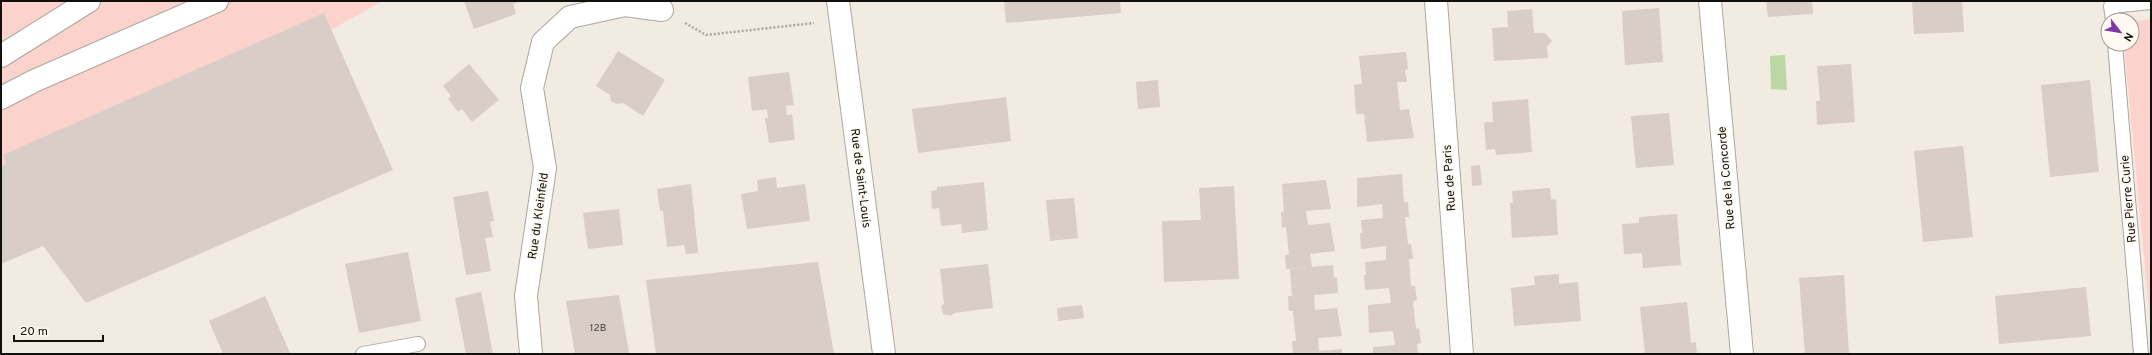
<svg xmlns="http://www.w3.org/2000/svg" width="2152" height="355" font-family="Overpass,sans-serif">
	<rect width="100%" height="100%" fill="#f2ebe1"/>
	<path fill="#fcd2cc" d="M 1,1 L 383,1 L 1,213 Z
		M 2151,19 L 2151,332 L 2124,44 L 2132,44 L 2132,21 Z"/>
	<path fill="#bbd7a3" d="M 1785,55 L 1787,90 L 1771,89 L 1770,56 Z"/>
	<path fill="#d8cdc7" d="M 464,1 L 521,1 L 513,4 L 516,14 L 474,29 Z
		M 1004,1 L 1120,1 L 1121,13 L 1006,23 Z
		M 1766,1 L 1812,1 L 1813,14 L 1768,17 Z
		M 1912,1 L 1962,1 L 1964,32 L 1914,34 Z
		M 1659,8 L 1663,62 L 1625,65 L 1622,11 Z
		M 1532,9 L 1534,33 L 1545,33 L 1552,41 L 1547,47 L 1548,58 L 1494,61 L 1492,28 L 1508,27 L 1507,11 Z
		M 324,13 L 393,170 L 86,303 L 43,246 L 1,264 L 1,167 L 6,164 L 3,155 Z
		M 618,51 L 665,80 L 643,116 L 623,103 L 617,104 L 611,101 L 610,95 L 596,86 Z
		M 1406,52 L 1408,69 L 1405,70 L 1407,82 L 1397,82 L 1400,110 L 1409,109 L 1414,138 L 1367,142 L 1364,114 L 1356,114 L 1355,100 L 1354,85 L 1362,84 L 1359,56 Z
		M 469,64 L 499,100 L 472,122 L 462,109 L 458,112 L 448,99 L 451,96 L 443,86 Z
		M 1851,64 L 1855,122 L 1817,125 L 1816,101 L 1820,101 L 1817,66 Z
		M 789,72 L 794,105 L 786,106 L 787,115 L 792,114 L 795,140 L 769,143 L 765,118 L 768,118 L 767,109 L 752,111 L 748,77 Z
		M 1158,80 L 1160,107 L 1138,109 L 1136,82 Z
		M 2090,80 L 2099,172 L 2050,177 L 2041,85 Z
		M 1006,97 L 1011,141 L 918,153 L 912,109 Z
		M 1528,99 L 1532,152 L 1496,155 L 1495,149 L 1486,150 L 1484,122 L 1493,122 L 1492,102 Z
		M 1669,113 L 1674,165 L 1636,168 L 1631,116 Z
		M 1963,146 L 1973,237 L 1923,242 L 1914,151 Z
		M 1480,165 L 1482,185 L 1472,186 L 1471,166 Z
		M 1402,174 L 1404,202 L 1408,202 L 1409,217 L 1405,217 L 1408,244 L 1411,244 L 1413,259 L 1409,259 L 1411,286 L 1415,286 L 1417,300 L 1413,301 L 1416,329 L 1419,328 L 1421,343 L 1417,344 L 1418,354 L 1373,354 L 1373,347 L 1395,345 L 1393,331 L 1369,333 L 1368,305 L 1391,303 L 1389,288 L 1365,290 L 1364,275 L 1366,275 L 1365,262 L 1386,260 L 1386,246 L 1361,249 L 1360,233 L 1362,233 L 1361,220 L 1383,218 L 1382,204 L 1357,207 L 1357,178 Z
		M 776,177 L 777,188 L 805,184 L 810,221 L 747,229 L 741,194 L 758,191 L 757,180 Z
		M 1326,180 L 1331,209 L 1306,211 L 1308,225 L 1330,223 L 1335,251 L 1310,254 L 1312,267 L 1333,265 L 1334,277 L 1337,278 L 1338,293 L 1314,295 L 1315,310 L 1337,308 L 1342,336 L 1318,338 L 1319,351 L 1342,349 L 1342,354 L 1293,354 L 1292,341 L 1296,341 L 1293,311 L 1289,311 L 1288,296 L 1292,296 L 1290,269 L 1308,267 L 1286,269 L 1285,255 L 1289,255 L 1286,227 L 1282,228 L 1281,212 L 1284,212 L 1282,184 Z
		M 984,182 L 988,230 L 962,233 L 961,224 L 941,226 L 939,208 L 932,209 L 931,191 L 937,190 L 937,187 Z
		M 691,184 L 698,253 L 686,254 L 684,245 L 667,247 L 663,211 L 660,211 L 657,189 Z
		M 1234,186 L 1239,279 L 1164,282 L 1162,221 L 1201,220 L 1199,188 Z
		M 1550,188 L 1551,200 L 1556,199 L 1558,235 L 1512,238 L 1510,203 L 1513,203 L 1512,191 Z
		M 488,191 L 494,221 L 490,222 L 493,237 L 485,238 L 491,271 L 466,275 L 453,197 Z
		M 1074,198 L 1078,238 L 1050,241 L 1046,200 Z
		M 619,209 L 623,245 L 588,249 L 583,213 Z
		M 1677,214 L 1681,265 L 1643,268 L 1642,253 L 1624,254 L 1622,224 L 1639,223 L 1639,217 Z
		M 408,252 L 421,321 L 359,333 L 345,264 Z
		M 818,262 L 834,354 L 656,354 L 646,280 Z
		M 988,264 L 993,308 L 954,313 L 951,316 L 943,314 L 941,306 L 944,304 L 940,269 Z
		M 1559,274 L 1559,284 L 1578,282 L 1581,321 L 1514,326 L 1511,288 L 1535,285 L 1534,276 Z
		M 1844,275 L 1849,354 L 1805,354 L 1799,278 Z
		M 2086,287 L 2091,336 L 1999,344 L 1995,296 Z
		M 481,292 L 493,354 L 466,354 L 455,298 Z
		M 619,295 L 629,353 L 575,354 L 566,301 Z
		M 265,296 L 290,353 L 223,354 L 209,321 Z
		M 1687,302 L 1691,343 L 1696,342 L 1697,354 L 1645,354 L 1640,307 Z
		M 1082,305 L 1084,318 L 1058,321 L 1057,308 Z"/>
	<g fill="none" stroke-linecap="round" stroke-linejoin="round">
		<g stroke="#aca69d" stroke-width="16">
			<path id="service" d="M 2113,20 L 2111,6 L 2151,2
				M 2115,44 L 2141,354
				M 363,354 L 418,344"/>
		</g>
		<g stroke="#aca69d" stroke-width="24">
			<path id="minor" d="M 1436,1 L 1462,354
				M 1710,1 L 1742,354
				M 531,354 L 526,296 L 545,168 L 532,88 L 543,42 L 570,17 L 625,5 L 662,10"/>
		</g>
		<g stroke="#aca69d" stroke-width="24">
			<path id="secondary" d="M 838,1 L 884,354
				M 1,56 L 89,1
				M 1,98 L 34,81 L 217,1"/>
		</g>
		<path stroke="#a9a49c" stroke-width="2.5" stroke-dasharray="2 2" stroke-linecap="butt" d="M 685,23 L 706,35 L 814,23"/>
		<use href="#service" stroke="#fff" stroke-width="14"/>
		<use href="#minor" stroke="#fff" stroke-width="22"/>
		<use href="#secondary" stroke="#fff" stroke-width="22"/>
	</g>
	<g text-anchor="middle" stroke-width="3" stroke-linejoin="round" paint-order="stroke">
		<g font-size="10" fill="#443f3c">
			<text x="598" y="331">12B</text>
		</g>
		<g font-size="12" fill="#12100d" stroke="#fef9f1">
			<text transform="translate(861 178) rotate(83)" y="4">Rue de Saint-Louis</text>
			<text transform="translate(1449 178) rotate(-94)" y="4">Rue de Paris</text>
			<text transform="translate(1726 178) rotate(-95)" y="4">Rue de la Concorde</text>
			<text transform="translate(2128 199) rotate(-95)" y="4">Rue Pierre Curie</text>
			<text transform="translate(538 216) rotate(-82)" y="4">Rue du Kleinfeld</text>
		</g>
	</g>
	<rect width="2152" height="355" fill="none" stroke="#12100d" stroke-width="4"/>
	<g transform="translate(2120 32) rotate(121)"><circle r="19" fill="#fef9f1" stroke="#a09c96"/>
	<path d="M0-3L7 15L0 10L-7 15Z" fill="#7e35a7"/>
	<text y="-6" font-size="11" font-weight="bold" text-anchor="middle" fill="#12100d">N</text>
	</g>
	<path d="M14 335v6h89v-6" fill="none" stroke="#12100d" stroke-width="2"/>
	<text x="20" y="335" font-size="12" fill="#12100d" stroke="#fef9f1" stroke-width="3" paint-order="stroke">20 m</text>
</svg>
